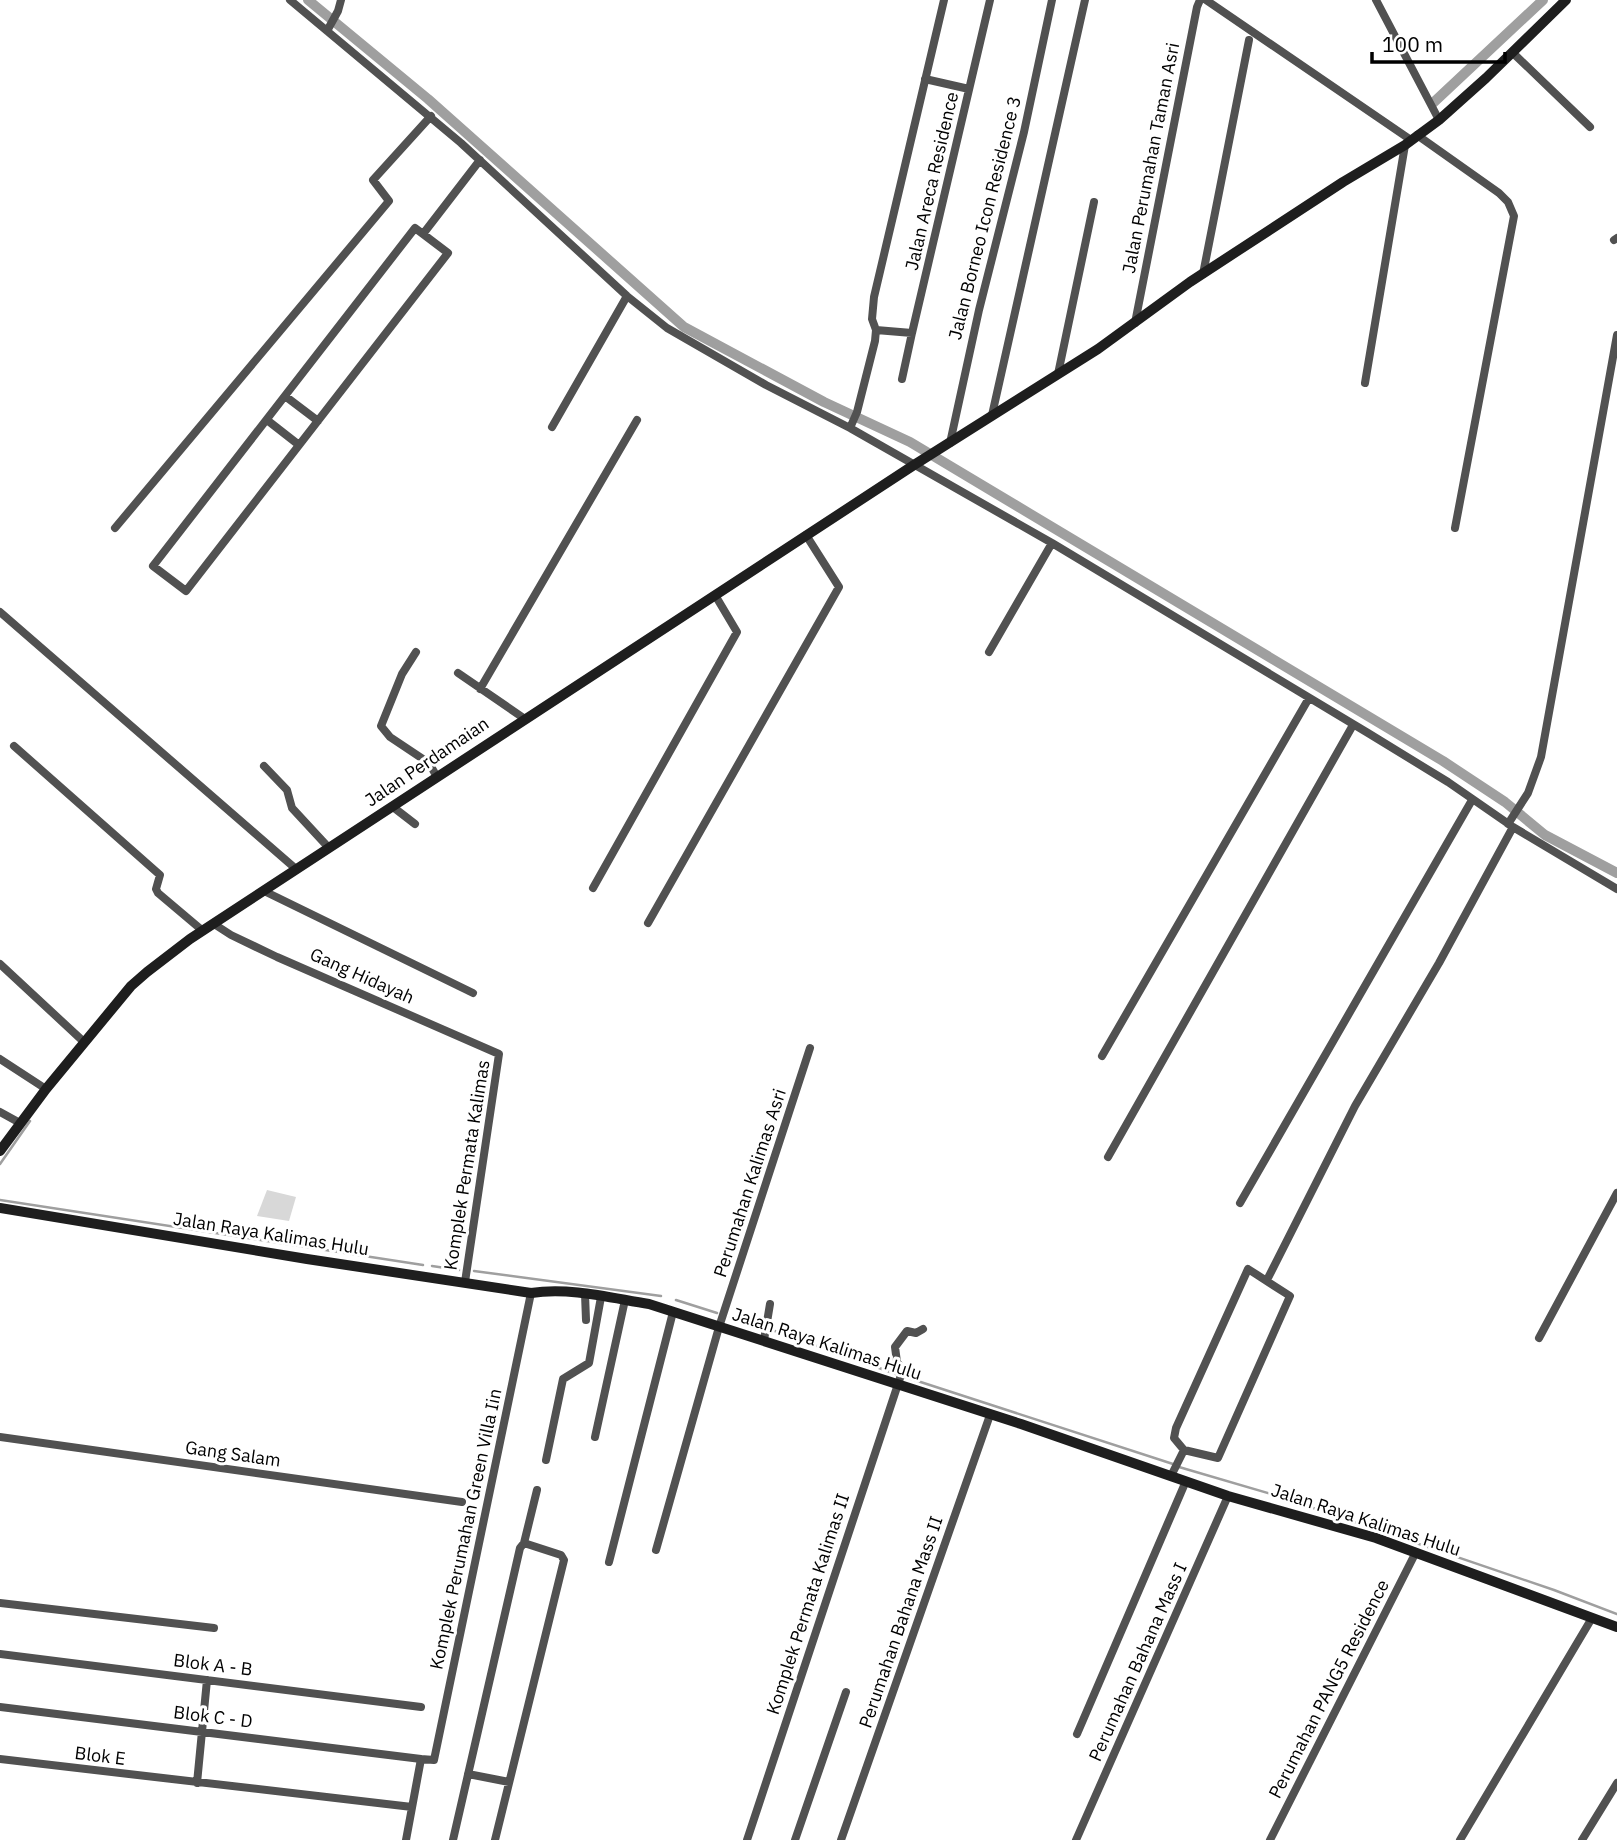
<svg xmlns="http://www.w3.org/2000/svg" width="1617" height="1840" font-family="'IBM Plex Sans',sans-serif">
	<rect width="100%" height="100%" fill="#fff"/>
	<path fill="#d8d8d8" d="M 267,1190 L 296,1197 L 289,1221 L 257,1216 Z"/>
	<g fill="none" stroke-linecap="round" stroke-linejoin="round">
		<path stroke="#9f9f9f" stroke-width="2.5" d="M 0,1164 L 30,1121
			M 0,1200 L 423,1265
			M 432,1266 L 459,1270
			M 474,1271 L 661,1296
			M 676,1300 L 717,1313
			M 731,1317 L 758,1326
			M 772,1330 L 896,1374 L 1173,1464
			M 1179,1467 L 1278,1496 L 1554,1590 L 1617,1614"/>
		<path stroke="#9f9f9f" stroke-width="10" d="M 308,0 L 428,99 L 684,327 L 824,402 L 910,442 L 1443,761 L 1505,802 L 1545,835 L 1617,873
			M 1433,103 L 1543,0"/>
		<path stroke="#515151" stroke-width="8" d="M 290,0 L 461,143 L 627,296 L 667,328 L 766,385 L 850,428 L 1052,543 L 1368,733 L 1448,782 L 1513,827 L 1617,889
			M 1206,0 L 1411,140
			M 1376,0 L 1439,120
			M 327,31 L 338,11 L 341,0
			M 1513,53 L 1590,127
			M 925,79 L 969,89
			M 1417,135 L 1499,193 L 1508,202 L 1514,216 L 1455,528
			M 423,234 L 448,253 L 186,591 L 153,566 L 415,228 L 423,234 L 480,160
			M 1614,240 L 1617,238
			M 1203,274 L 1249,40
			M 1135,323 L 1197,7 L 1200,0
			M 876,330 L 912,333 L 990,0
			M 1058,374 L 1094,202
			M 902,379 L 912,333
			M 1365,383 L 1405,145
			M 285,396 L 318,421
			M 992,415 L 1085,0
			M 267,420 L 299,445
			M 552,427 L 627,296
			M 850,428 L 857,412 L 875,341 L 876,330 L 872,319 L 874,297 L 944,0
			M 950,443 L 979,310 L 1024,132 L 1052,0
			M 115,528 L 389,201 L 373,180 L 431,116
			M 0,612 L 296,869
			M 416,652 L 402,674 L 381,726 L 390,737 L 429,763 L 437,777
			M 989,652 L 1052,543
			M 458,673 L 525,719
			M 480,689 L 637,420
			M 14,746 L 160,875 L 156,889 L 158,893 L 203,931
			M 264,766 L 287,790 L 292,808 L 329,848
			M 393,807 L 415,824
			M 1508,824 L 1528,793 L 1541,757 L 1617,335
			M 593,888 L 737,632 L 715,595
			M 264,891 L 473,993
			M 648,923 L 839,587 L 806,535
			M 214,924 L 231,935 L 277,957 L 499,1054 L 465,1282
			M 0,964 L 84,1042
			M 1102,1056 L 1309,698
			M 0,1059 L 46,1089
			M 0,1112 L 20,1123
			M 1108,1157 L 1353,725
			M 1240,1203 L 1472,800
			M 1267,1280 L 1355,1106 L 1439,963 L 1513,827
			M 585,1294 L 586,1320
			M 1539,1338 L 1617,1193
			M 764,1340 L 770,1304
			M 0,1437 L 462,1502
			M 595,1437 L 625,1300
			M 546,1460 L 563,1379 L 589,1363 L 601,1297
			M 1171,1476 L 1184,1450 L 1174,1438 L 1176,1428 L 1248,1269 L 1290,1296 L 1218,1458 L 1184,1450
			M 524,1543 L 537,1490
			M 656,1550 L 719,1327 L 810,1048
			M 609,1562 L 673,1312
			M 0,1603 L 214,1628
			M 0,1654 L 421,1707
			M 0,1707 L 421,1759 L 406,1840
			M 1077,1734 L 1186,1481
			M 0,1759 L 412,1807
			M 421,1759 L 434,1760 L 531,1293
			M 468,1774 L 509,1782
			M 197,1783 L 207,1680
			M 453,1840 L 520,1548 L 524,1543 L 561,1555 L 564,1560 L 495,1840
			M 747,1840 L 903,1369 L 897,1362 L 895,1347 L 907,1331 L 916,1333 L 923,1329
			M 795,1840 L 846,1692
			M 841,1840 L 990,1415
			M 1076,1840 L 1228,1496
			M 1270,1840 L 1416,1552
			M 1460,1840 L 1592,1618
			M 1582,1840 L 1617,1783"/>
		<path stroke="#1e1e1e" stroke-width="10" d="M 0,1151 L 46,1089 L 131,986 L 147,972 L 190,939 L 914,465 L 1098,349 L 1190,282 L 1343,182 L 1405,145 L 1439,120 L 1486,78 L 1566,0
			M 0,1208 L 307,1259 L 531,1293 C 570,1287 611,1298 649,1304 L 1021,1424 L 1228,1496 L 1376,1538 L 1617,1627"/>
	</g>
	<g text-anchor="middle" stroke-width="6" stroke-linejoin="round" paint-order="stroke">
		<g font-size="18" fill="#000" stroke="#fff">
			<text transform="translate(1151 158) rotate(-79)" y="6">Jalan Perumahan Taman Asri</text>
			<text transform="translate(932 181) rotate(-77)" y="6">Jalan Areca Residence</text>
			<text transform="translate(985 218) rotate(-76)" y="6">Jalan Borneo Icon Residence 3</text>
			<text transform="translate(427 762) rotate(-34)" y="6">Jalan Perdamaian</text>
			<text transform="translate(362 976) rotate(24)" y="6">Gang Hidayah</text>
			<text transform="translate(467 1165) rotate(-81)" y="6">Komplek Permata Kalimas</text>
			<text transform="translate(750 1183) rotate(-72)" y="6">Perumahan Kalimas Asri</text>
			<text transform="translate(271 1234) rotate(9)" y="6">Jalan Raya Kalimas Hulu</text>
			<text transform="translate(827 1344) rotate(18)" y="6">Jalan Raya Kalimas Hulu</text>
			<text transform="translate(233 1454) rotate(8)" y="6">Gang Salam</text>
			<text transform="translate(1366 1520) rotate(18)" y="6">Jalan Raya Kalimas Hulu</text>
			<text transform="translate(466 1529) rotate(-78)" y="6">Komplek Perumahan Green Villa Iin</text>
			<text transform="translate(808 1604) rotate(-72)" y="6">Komplek Permata Kalimas II</text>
			<text transform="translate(901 1622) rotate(-71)" y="6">Perumahan Bahana Mass II</text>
			<text transform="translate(1138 1662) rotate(-66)" y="6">Perumahan Bahana Mass I</text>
			<text transform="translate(213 1665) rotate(7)" y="6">Blok A - B</text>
			<text transform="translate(1329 1689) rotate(-63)" y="6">Perumahan PANG5 Residence</text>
			<text transform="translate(213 1717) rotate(7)" y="6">Blok C - D</text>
			<text transform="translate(100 1756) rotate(7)" y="6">Blok E</text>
		</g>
	</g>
	<path d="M1372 52v10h133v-10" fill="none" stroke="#000000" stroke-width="3.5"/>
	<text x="1382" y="52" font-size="21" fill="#000000" stroke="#ffffff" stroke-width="5" paint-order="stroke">100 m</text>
</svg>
